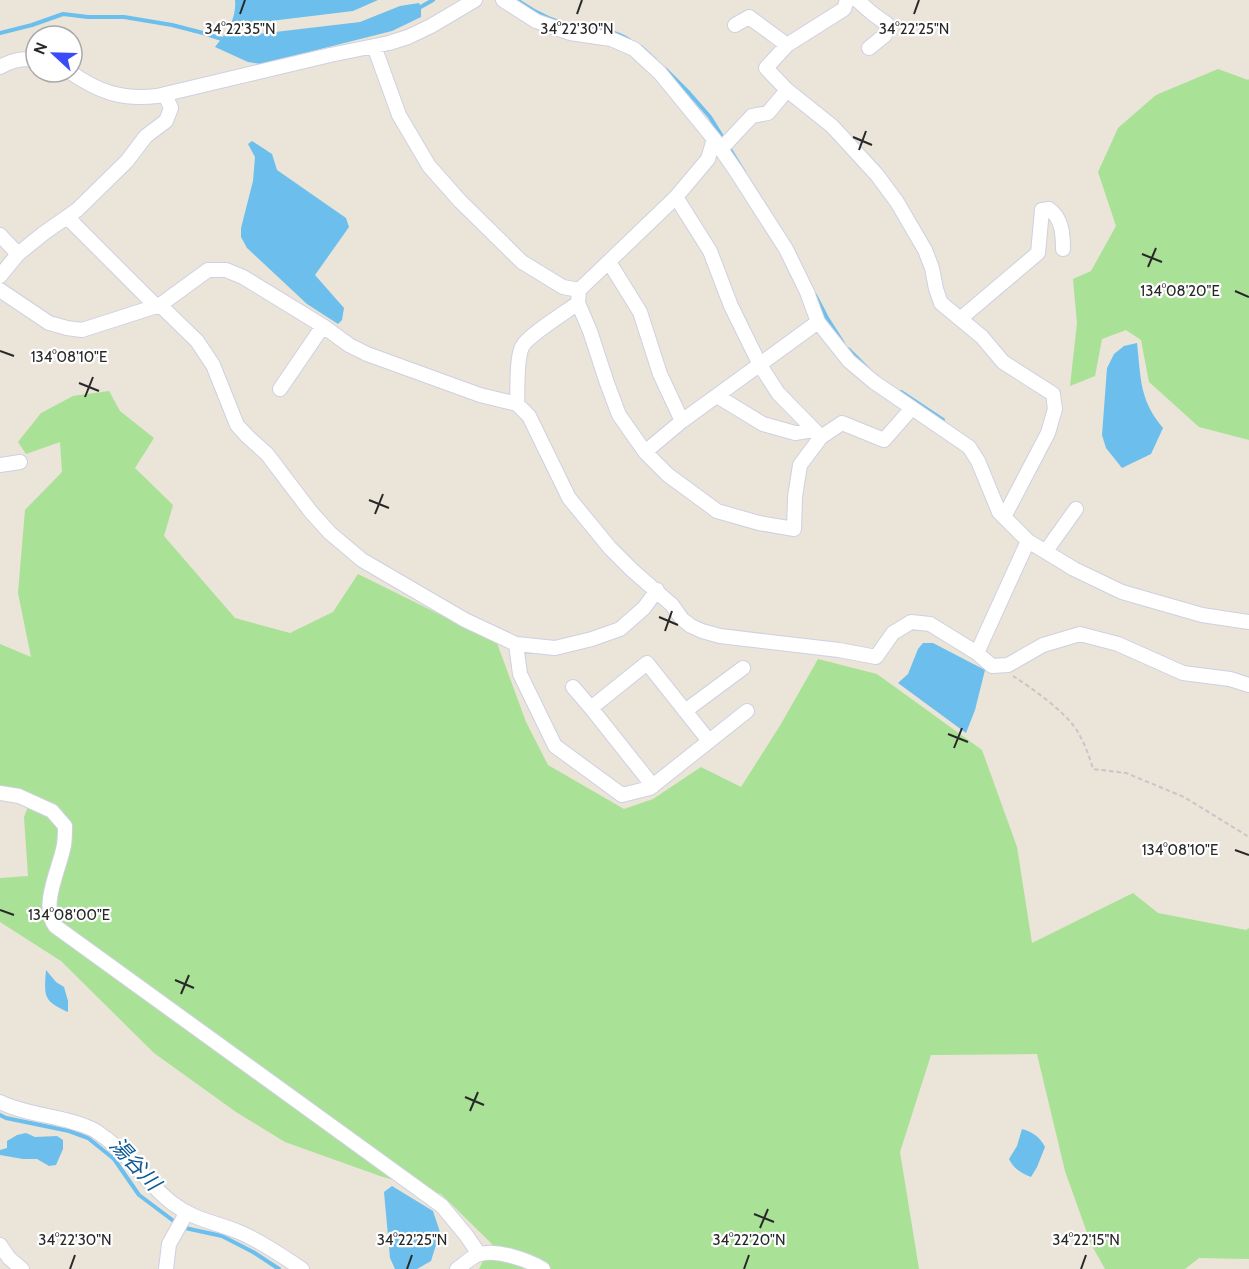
<svg xmlns="http://www.w3.org/2000/svg" width="1249" height="1269" font-family="Cabin,'Noto Sans JP',sans-serif">
	<rect width="100%" height="100%" fill="#eae4d9"/>
	<path fill="#a9e196" d="M 1218,69 L 1248,80 L 1249,79 L 1249,440 L 1199,427 L 1149,382 L 1141,340 L 1126,330 L 1102,339 L 1095,376 L 1070,386 L 1077,323 L 1073,279 L 1091,271 L 1116,226 L 1098,172 L 1118,128 L 1156,95 Z
		M 109,391 L 120,411 L 154,438 L 135,468 L 173,505 L 164,536 L 235,618 L 290,633 L 333,612 L 358,574 L 497,643 L 526,722 L 548,765 L 624,809 L 653,799 L 701,767 L 741,787 L 781,724 L 818,659 L 877,674 L 982,750 L 1017,847 L 1032,943 L 1133,893 L 1158,913 L 1246,930 L 1249,928 L 1249,1259 L 1199,1258 L 1185,1269 L 1105,1269 L 1091,1244 L 1065,1171 L 1037,1054 L 931,1055 L 900,1152 L 919,1269 L 479,1269 L 492,1244 L 441,1194 L 380,1176 L 285,1142 L 236,1112 L 154,1053 L 61,961 L 0,922 L 0,878 L 28,876 L 24,817 L 32,796 L 0,785 L 0,644 L 31,657 L 18,593 L 25,510 L 62,472 L 60,442 L 26,454 L 18,442 L 41,413 L 73,396 Z"/>
	<path fill="#6cbfec" d="M 235,0 L 378,0 L 353,11 L 253,23 L 243,20 L 239,31 L 246,34 L 258,34 L 360,22 L 400,6 L 419,3 L 421,7 L 421,17 L 392,31 L 261,64 L 248,62 L 215,47 C 226,33 237,19 235,0 Z
		M 252,141 L 272,154 L 277,170 L 346,218 L 349,227 L 315,275 L 344,308 L 342,320 L 338,324 L 307,304 L 247,248 L 241,237 L 241,228 L 253,181 L 255,157 L 248,144 Z
		M 1137,343 C 1141,378 1139,400 1163,428 L 1151,454 L 1122,468 L 1106,448 L 1102,435 L 1107,368 L 1114,354 L 1124,346 Z
		M 923,643 L 933,643 L 985,670 L 975,710 L 966,733 L 898,683 L 908,674 L 918,649 Z
		M 46,970 L 56,982 L 64,987 L 68,1001 L 68,1012 C 43,1001 44,996 46,970 Z
		M 1022,1129 C 1033,1132 1040,1137 1045,1147 L 1037,1167 L 1031,1177 C 1021,1173 1014,1169 1009,1159 L 1017,1146 Z
		M 26,1133 L 35,1137 L 57,1136 L 63,1140 L 63,1149 L 56,1165 L 49,1166 L 37,1159 L 23,1159 L 0,1155 L 0,1150 L 7,1148 L 7,1141 L 17,1135 Z
		M 392,1186 L 433,1211 L 440,1232 L 431,1261 L 417,1269 L 395,1269 L 390,1258 L 384,1192 Z"/>
	<g fill="none" stroke-linecap="round" stroke-linejoin="round">
		<path stroke="#6cbfec" stroke-width="4" d="M 517,0 C 534,12 553,22 574,26 C 593,29 612,29 629,40
			M 417,9 L 433,0
			M 0,33 L 32,25 L 63,14 L 88,17 L 124,17 L 172,25 L 203,33 L 225,40
			M 641,47 L 655,60
			M 665,69 L 689,93 L 710,117 L 744,172
			M 815,295 L 827,318 L 843,343
			M 848,349 L 868,369
			M 901,392 L 943,420
			M 0,1115 L 6,1118 L 69,1131 L 88,1138 L 114,1159 L 139,1195 L 175,1222
			M 185,1228 L 222,1236 L 253,1252 L 279,1269"/>
		<g stroke="#cfd0e1" stroke-width="16">
			<path id="minor" d="M 503,0 L 536,21 L 570,33 L 611,39 L 634,49 L 660,73 L 714,139 L 736,171 L 786,249 L 807,292 L 818,322 L 849,361 L 874,382 L 969,447 L 978,461 L 999,512 L 1028,541 L 1074,569 L 1122,592 L 1202,615 L 1249,622
				M 857,0 L 873,14 L 887,24 L 885,35 L 869,48
				M 735,25 L 749,17 L 787,45
				M 374,46 L 399,115 L 429,166 L 460,201 L 522,262 L 563,287 L 579,290 L 598,272 L 676,197 L 708,159 L 714,139
				M 0,67 C 12,60 22,58 36,60
				M 70,72 C 99,92 121,100 157,96 L 330,55 L 389,43 L 408,37 L 431,26 L 475,0
				M 787,90 L 832,126 L 877,175 L 897,202 L 925,250 L 932,268 L 936,289 L 941,303 L 982,337 L 1003,362 L 1053,394 L 1055,409 L 1048,433 L 1004,517
				M 721,149 L 752,116 L 768,113 L 787,90 L 766,68 L 787,45 L 844,9 L 847,0
				M 676,197 L 710,251 L 731,306 L 760,365 L 778,393 L 821,437
				M 67,217 L 156,306
				M 0,235 L 18,254
				M 609,262 L 640,312 L 660,374 L 682,421
				M 0,276 L 18,254 L 44,233 L 77,210 L 127,161 L 146,136 L 166,121 L 171,108 L 165,95
				M 0,290 L 49,323 L 67,328 L 82,330 L 160,305 L 208,270 L 226,270 L 243,277 L 323,326 L 349,345 L 367,354 L 480,395 L 517,404 L 529,416 L 569,498 L 610,548 L 632,570 L 672,605 L 682,619 L 691,626 L 702,631 L 720,636 L 839,650 L 876,657 L 893,633 L 911,622 L 930,624 L 977,653 L 1028,541
				M 579,290 L 578,303 L 590,331 L 607,383 L 619,415 L 645,452 L 668,475 L 717,511 L 759,523 L 794,529 L 795,497 L 800,465 L 821,437 L 842,423 L 884,440 L 912,408
				M 160,305 L 197,341 L 213,365 L 237,425 L 247,436 L 267,454 L 311,512 L 330,533 L 362,560 L 465,620 L 516,644 L 555,648 L 592,639 L 620,629 L 644,608 L 657,590
				M 960,319 L 1038,253 L 1042,210 L 1049,209 C 1062,218 1063,234 1063,249
				M 280,389 L 323,326
				M 717,396 L 763,424 L 795,433 L 814,430
				M 517,404 C 518,389 516,360 522,347 C 527,336 566,312 578,303
				M 645,452 L 682,421 L 818,322
				M 0,465 L 20,462
				M 1046,551 L 1076,509
				M 516,644 L 520,674 L 555,746 L 622,795 L 650,788 L 747,711
				M 977,653 L 992,666 L 1008,665 L 1043,645 L 1080,634 L 1118,644 L 1183,673 L 1230,679 L 1249,685
				M 573,687 L 591,708
				M 685,711 L 743,668
				M 653,786 L 591,708 L 647,663 L 709,741
				M 0,793 L 19,796 L 52,811 L 65,826 C 65,832 65,839 64,845 C 60,868 40,905 55,926 L 442,1206 L 466,1235 L 479,1254
				M 0,1102 C 28,1116 63,1115 92,1129 C 97,1131 102,1136 107,1139 C 131,1158 148,1184 172,1203 C 194,1220 215,1222 239,1232 C 261,1241 282,1256 302,1269
				M 0,1245 L 9,1258 L 22,1269
				M 166,1269 L 169,1244 L 187,1212
				M 457,1269 C 463,1265 470,1258 477,1255 C 495,1248 528,1260 543,1269"/>
		</g>
		<path stroke="#c7c7c7" stroke-width="2" stroke-dasharray="4.5 3" stroke-linecap="butt" d="M 1013,676 C 1033,689 1063,710 1076,729 C 1084,742 1089,755 1093,769 L 1126,773 L 1184,797 L 1249,837"/>
		<use href="#minor" stroke="#fff" stroke-width="14"/>
	</g>
	<path fill="none" stroke="#282828" stroke-width="2" d="M 240,14 L 245,0M 577,14 L 582,0M 914,14 L 919,0M 853,137 L 872,145M 859,150 L 866,131M 1142,254 L 1162,262M 1148,267 L 1156,248M 1235,291 L 1249,297M 0,351 L 14,356M 79,383 L 99,391M 85,397 L 93,377M 369,500 L 389,508M 375,514 L 383,494M 659,617 L 678,625M 665,631 L 672,611M 948,734 L 968,742M 954,748 L 962,728M 1235,850 L 1249,855M 0,910 L 14,915M 175,980 L 194,988M 181,994 L 189,975M 465,1097 L 484,1105M 470,1111 L 478,1092M 754,1214 L 774,1222M 760,1228 L 768,1209M 70,1269 L 75,1255M 407,1269 L 412,1255M 744,1269 L 749,1255M 1081,1269 L 1086,1255"/>
	<g text-anchor="middle" stroke-width="4.5" stroke-linejoin="round" paint-order="stroke">
		<g font-size="21" font-style="italic" fill="#0f5b95" stroke="#fff">
			<text transform="translate(135 1164) rotate(47)" y="7">湯谷川</text>
		</g>
	</g>
	<g font-size="15" text-anchor="middle" fill="#282828" stroke="#fff" stroke-width="4.5" stroke-linejoin="round" paint-order="stroke">
		<text x="240" y="34">34°22'35"N</text>
		<text x="577" y="34">34°22'30"N</text>
		<text x="914" y="34">34°22'25"N</text>
		<text x="1180" y="296">134°08'20"E</text>
		<text x="69" y="362">134°08'10"E</text>
		<text x="1180" y="855">134°08'10"E</text>
		<text x="69" y="920">134°08'00"E</text>
		<text x="75" y="1245">34°22'30"N</text>
		<text x="412" y="1245">34°22'25"N</text>
		<text x="749" y="1245">34°22'20"N</text>
		<text x="1086" y="1245">34°22'15"N</text>
	</g>
	<g transform="translate(54 54) rotate(292)"><circle r="28" fill="#ffffff" stroke="#a9a9a9" stroke-width="1.5"/>
	<path d="M0-4.5L10 22L0 15L-10 22Z" fill="#394cf7"/>
	<text y="-9" font-size="16" font-weight="bold" text-anchor="middle" fill="#282828">N</text>
	</g>
</svg>
